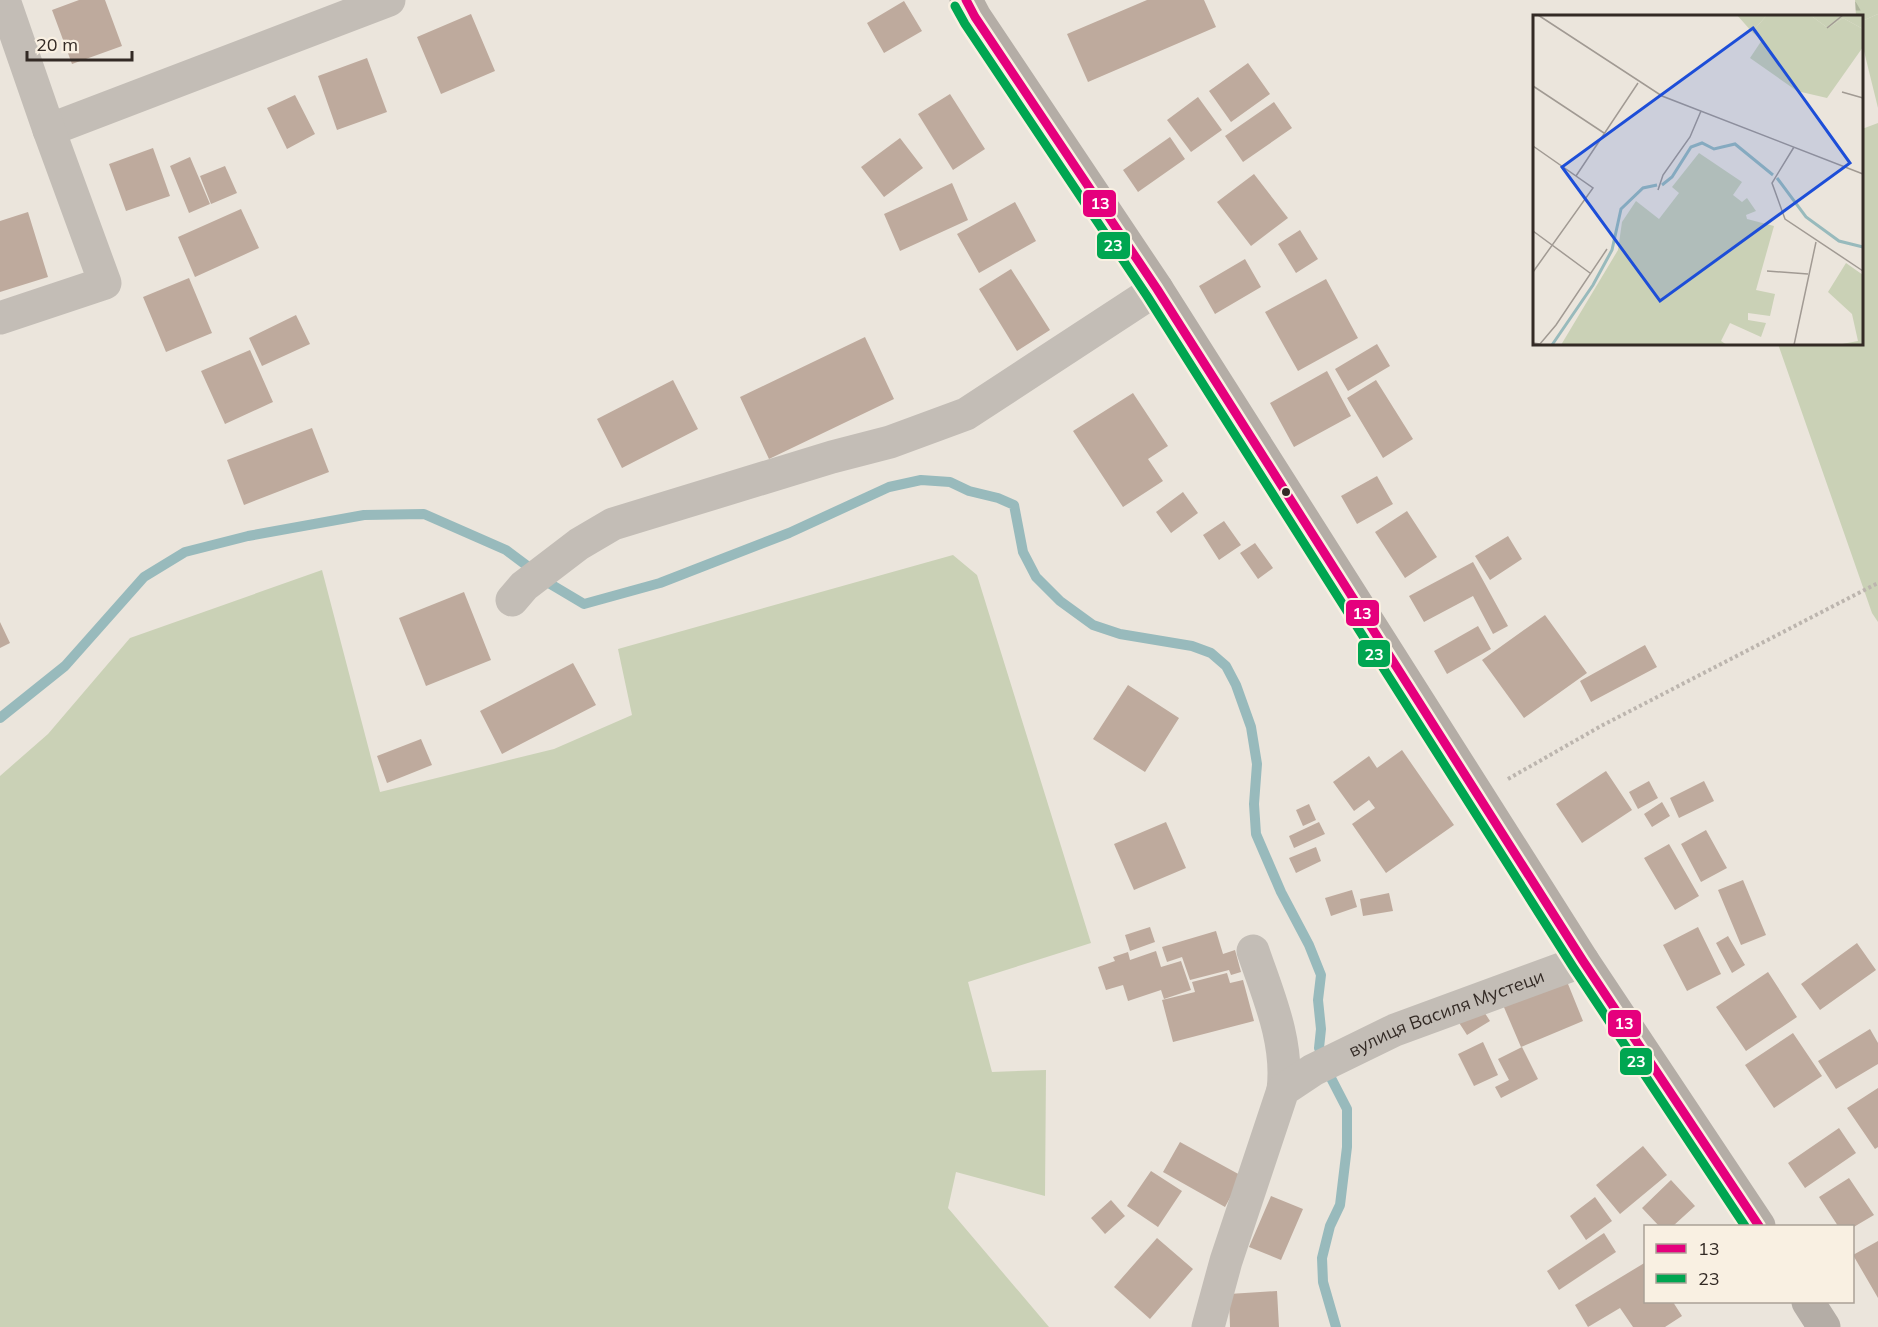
<svg xmlns="http://www.w3.org/2000/svg" width="1878" height="1327" font-family="Mulish,sans-serif">
	<defs>
		<pattern id="forest-firs" width="22" height="20" patternUnits="userSpaceOnUse" patternTransform="scale(1.5)"><rect width="22" height="20" fill="#cad1b6"/><path d="M5 1l3.5 6h-7zM16 11l3.5 6h-7z" fill="#aeb49c"/></pattern>
	</defs>
	<rect width="100%" height="100%" fill="#ebe5dc"/>
	<path fill="url(#forest-firs)" d="M 1855,0 L 1878,0 L 1878,14 L 1862,21 L 1862,16 L 1856,16 Z"/>
	<path fill="#cad1b6" d="M 1878,14 L 1878,108 L 1862,43 L 1862,21 Z
		M 1878,123 L 1878,622 L 1872,613 L 1778,344 L 1862,344 L 1862,129 Z
		M 953,555 L 977,575 L 1091,943 L 968,982 L 992,1072 L 1046,1070 L 1045,1196 L 956,1172 L 948,1208 L 1049,1327 L 0,1327 L 0,776 L 48,734 L 130,638 L 322,570 L 380,792 L 554,749 L 632,715 L 618,649 Z"/>
	<g fill="none" stroke-linecap="round" stroke-linejoin="round">
		<path stroke="#98babc" stroke-width="10" d="M 547,582 L 584,604 L 660,583 L 789,533 L 889,487 L 921,480 L 950,482 L 969,491 L 998,498 L 1014,505 L 1023,552 L 1036,577 L 1060,601 L 1093,625 L 1120,634 L 1192,646 L 1211,653 L 1226,666 L 1236,685 L 1251,727 L 1257,764 L 1254,804 L 1256,834 L 1281,892 L 1309,945 L 1321,975 L 1318,1000 L 1321,1029 L 1319,1048 L 1331,1078 L 1347,1109 L 1347,1147 L 1340,1205 L 1330,1226 L 1322,1258 L 1323,1282 L 1336,1327
			M 0,718 L 65,666 L 144,577 L 185,552 L 248,536 L 364,515 L 424,514 L 506,550 L 530,568"/>
	</g>
	<path fill="#beaa9d" d="M 79,0 L 105,0 L 122,46 L 72,64 L 52,10 Z
		M 1147,0 L 1204,0 L 1216,27 L 1088,82 L 1067,34 Z
		M 904,1 L 922,31 L 884,53 L 867,23 Z
		M 471,14 L 495,71 L 441,94 L 417,37 Z
		M 367,58 L 387,112 L 337,130 L 318,76 Z
		M 1248,63 L 1270,94 L 1231,122 L 1209,91 Z
		M 950,94 L 985,149 L 953,170 L 918,114 Z
		M 295,95 L 315,134 L 287,149 L 267,108 Z
		M 1198,97 L 1222,130 L 1191,152 L 1167,120 Z
		M 1274,102 L 1292,128 L 1243,162 L 1225,136 Z
		M 1170,137 L 1185,159 L 1138,192 L 1123,170 Z
		M 900,138 L 923,168 L 884,197 L 861,167 Z
		M 153,148 L 170,196 L 126,211 L 109,164 Z
		M 190,157 L 210,204 L 189,213 L 170,166 Z
		M 225,166 L 237,193 L 211,204 L 200,176 Z
		M 1254,174 L 1288,218 L 1251,246 L 1217,202 Z
		M 952,183 L 968,220 L 900,251 L 884,214 Z
		M 1015,202 L 1036,241 L 979,273 L 957,234 Z
		M 241,209 L 259,248 L 195,277 L 178,237 Z
		M 28,212 L 48,277 L 0,292 L 0,221 Z
		M 1300,230 L 1318,259 L 1296,273 L 1278,244 Z
		M 1245,259 L 1261,287 L 1215,314 L 1199,286 Z
		M 1011,269 L 1050,330 L 1017,351 L 979,289 Z
		M 189,278 L 212,333 L 166,352 L 143,297 Z
		M 1326,279 L 1358,338 L 1298,371 L 1265,312 Z
		M 296,315 L 310,344 L 262,366 L 249,338 Z
		M 865,337 L 894,399 L 769,459 L 740,397 Z
		M 1377,344 L 1390,366 L 1348,391 L 1335,369 Z
		M 250,350 L 273,402 L 225,424 L 201,371 Z
		M 1327,371 L 1351,416 L 1294,447 L 1270,403 Z
		M 673,380 L 698,429 L 622,468 L 597,419 Z
		M 1376,380 L 1413,439 L 1383,458 L 1347,398 Z
		M 1133,393 L 1168,446 L 1148,459 L 1163,481 L 1123,507 L 1073,431 Z
		M 312,428 L 329,472 L 244,505 L 227,460 Z
		M 1377,476 L 1393,504 L 1357,524 L 1341,496 Z
		M 1183,492 L 1198,513 L 1171,533 L 1156,512 Z
		M 1407,511 L 1437,557 L 1405,578 L 1375,532 Z
		M 1224,521 L 1241,545 L 1219,560 L 1203,535 Z
		M 1508,536 L 1522,559 L 1490,580 L 1475,556 Z
		M 1255,543 L 1273,568 L 1258,579 L 1240,553 Z
		M 1473,562 L 1508,626 L 1493,634 L 1473,596 L 1424,622 L 1409,596 Z
		M 464,592 L 491,660 L 426,686 L 399,618 Z
		M 1545,615 L 1587,673 L 1524,718 L 1482,660 Z
		M 0,622 L 10,643 L 0,648 Z
		M 1478,626 L 1491,649 L 1447,674 L 1434,651 Z
		M 1645,645 L 1657,667 L 1591,702 L 1580,681 Z
		M 573,663 L 596,705 L 502,754 L 480,711 Z
		M 1128,685 L 1179,718 L 1145,772 L 1093,739 Z
		M 421,739 L 432,765 L 387,783 L 377,756 Z
		M 1402,750 L 1454,825 L 1386,873 L 1352,824 L 1375,808 L 1369,800 L 1354,811 L 1333,782 L 1369,756 L 1377,768 Z
		M 1606,771 L 1632,810 L 1582,843 L 1556,804 Z
		M 1649,781 L 1658,798 L 1638,809 L 1629,792 Z
		M 1704,781 L 1714,801 L 1679,818 L 1670,798 Z
		M 1662,802 L 1670,816 L 1652,827 L 1644,814 Z
		M 1309,804 L 1316,820 L 1303,826 L 1296,810 Z
		M 1166,822 L 1186,868 L 1134,890 L 1114,844 Z
		M 1319,822 L 1325,834 L 1294,848 L 1289,836 Z
		M 1706,830 L 1727,868 L 1701,882 L 1681,844 Z
		M 1669,844 L 1699,896 L 1675,910 L 1644,858 Z
		M 1316,847 L 1321,861 L 1296,873 L 1289,858 Z
		M 1743,880 L 1766,935 L 1741,945 L 1718,890 Z
		M 1352,890 L 1357,907 L 1331,916 L 1325,898 Z
		M 1389,893 L 1393,911 L 1363,916 L 1360,899 Z
		M 1150,927 L 1155,942 L 1130,951 L 1125,935 Z
		M 1698,927 L 1721,974 L 1687,991 L 1663,945 Z
		M 1216,931 L 1223,954 L 1235,950 L 1241,972 L 1231,975 L 1229,970 L 1190,980 L 1182,957 L 1167,962 L 1162,947 Z
		M 1728,936 L 1745,965 L 1732,973 L 1716,943 Z
		M 1857,943 L 1876,970 L 1820,1010 L 1801,984 Z
		M 1156,951 L 1161,967 L 1181,961 L 1191,990 L 1164,999 L 1161,990 L 1128,1001 L 1123,985 L 1106,990 L 1098,967 L 1115,961 L 1113,957 L 1128,952 L 1130,960 Z
		M 1768,972 L 1797,1017 L 1746,1051 L 1716,1007 Z
		M 1227,973 L 1230,983 L 1243,980 L 1254,1021 L 1173,1042 L 1162,1000 L 1195,992 L 1192,982 Z
		M 1566,979 L 1583,1021 L 1521,1047 L 1503,1005 Z
		M 1479,1004 L 1490,1021 L 1467,1035 L 1456,1018 Z
		M 1870,1029 L 1878,1043 L 1878,1064 L 1836,1089 L 1818,1061 Z
		M 1793,1033 L 1822,1076 L 1774,1108 L 1745,1065 Z
		M 1483,1042 L 1498,1075 L 1474,1086 L 1458,1054 Z
		M 1522,1047 L 1538,1079 L 1501,1098 L 1495,1087 L 1509,1080 L 1498,1059 Z
		M 1878,1088 L 1878,1147 L 1875,1149 L 1847,1108 Z
		M 1839,1128 L 1856,1153 L 1805,1188 L 1788,1163 Z
		M 1180,1142 L 1242,1176 L 1225,1207 L 1163,1172 Z
		M 1643,1146 L 1667,1175 L 1620,1214 L 1596,1185 Z
		M 1151,1171 L 1182,1191 L 1158,1227 L 1127,1206 Z
		M 1849,1178 L 1874,1215 L 1852,1228 L 1852,1226 L 1838,1226 L 1819,1197 Z
		M 1671,1180 L 1695,1206 L 1673,1226 L 1659,1226 L 1642,1208 Z
		M 1271,1196 L 1303,1209 L 1281,1260 L 1249,1247 Z
		M 1595,1197 L 1612,1221 L 1586,1240 L 1570,1216 Z
		M 1111,1200 L 1125,1216 L 1105,1234 L 1091,1218 Z
		M 1604,1233 L 1616,1252 L 1559,1290 L 1547,1271 Z
		M 1157,1238 L 1193,1269 L 1150,1319 L 1114,1287 Z
		M 1878,1241 L 1878,1298 L 1853,1255 Z
		M 1646,1262 L 1646,1302 L 1673,1302 L 1682,1316 L 1665,1327 L 1633,1327 L 1620,1308 L 1588,1327 L 1575,1305 Z
		M 1277,1291 L 1279,1327 L 1230,1327 L 1229,1294 Z"/>
	<g fill="none" stroke-linecap="round" stroke-linejoin="round">
		<path stroke="#bcb5ae" stroke-width="4" stroke-dasharray="3 3" stroke-linecap="butt" d="M 1508,779 L 1601,726 L 1878,583"/>
		<g stroke="#c3bdb6" stroke-width="33">
			<path d="M 49,130 L 389,0"/>
			<path d="M 0,318 L 105,283 L 49,130 L 4,0"/>
			<path d="M 512,600 L 524,586 L 579,544 L 613,524 L 832,457 L 890,442 L 966,414 L 1157,289"/>
			<path d="M 1253,951 C 1268,995 1289,1042 1283,1090"/>
			<path id="s1" d="M 1208,1327 L 1226,1261 L 1283,1090 L 1313,1070 L 1395,1030 L 1583,961"/>
		</g>
		<path stroke="#b4ada6" stroke-width="33" d="M 966,0 L 975,17 L 1157,289 L 1583,961 L 1759,1226
			M 1808,1302 L 1824,1327"/>
		<g stroke="#f9f0e2" stroke-width="14">
			<path id="bus-1" d="M 966,0 L 975,17 L 1157,289 L 1583,961 L 1759,1226"/>
		</g>
		<g stroke="#f9f0e2" stroke-width="14">
			<path id="bus-2" d="M 955,6 L 965,24 L 1147,296 L 1573,967 L 1745,1226"/>
		</g>
		<use href="#bus-1" stroke="#e5007d" stroke-width="9"/>
		<use href="#bus-2" stroke="#00a651" stroke-width="9"/>
	</g>
	<circle fill="#332a25" stroke="#f9f0e2" stroke-width="2" cx="1286" cy="492" r="5"/>
	<g text-anchor="middle" stroke-width="4.5" stroke-linejoin="round" paint-order="stroke">
		<g font-size="18" fill="#332a25" stroke="#f9f0e2">
			<text dy="6" stroke="none"><textPath href="#s1" startOffset="430">вулиця Василя Мустеци</textPath></text>
		</g>
	</g>
	<g transform="translate(1533 15)">
		<rect width="330" height="330" fill="#ebe5dc"/>
		<path d="M 277,0 L 330,0 L 330,14 L 310,3 L 295,13 Z" fill="#cad1b6"/>
		<path d="M 204,0 L 234,0 L 219,17 Z" fill="#cad1b6"/>
		<path d="M 234,0 L 277,0 L 295,13 L 310,3 L 330,14 L 330,32 L 294,83 L 264,76 L 217,43 L 229,25 L 219,17 ZM 166,138 L 209,167 L 200,180 L 209,187 L 214,183 L 223,196 L 213,200 L 214,204 L 241,211 L 223,275 L 242,279 L 237,301 L 215,298 L 215,305 L 233,308 L 228,322 L 197,308 L 188,326 L 194,330 L 28,330 L 85,235 L 89,207 L 103,186 L 126,204 L 146,178 L 139,172 ZM 313,248 L 330,260 L 330,330 L 304,330 L 325,326 L 319,299 L 295,277 Z" fill="#cad1b6"/>
		<path fill="none" stroke="#98babc" stroke-width="3" d="M 244,163 L 273,202 L 306,226 L 330,232M 129,170 L 139,162 L 158,132 L 169,128 L 181,134 L 202,129 L 240,160M 19,330 L 60,270 L 79,235 L 88,194 L 110,173 L 124,170"/>
		<path fill="none" stroke="#a19a93" stroke-width="1.5" d="M 5,0 L 129,81 L 330,159M 294,13 L 310,0M 0,71 L 71,118M 309,77 L 330,83M 0,131 L 60,173 L 0,257M 261,132 L 239,168 L 252,204 L 330,256M 43,161 L 105,68M 125,175 L 130,160 L 157,122 L 168,96M 0,216 L 57,258M 234,256 L 275,259M 0,328 L 7,329 L 23,310 L 74,234M 261,330 L 283,227"/>
		<path fill="#1d4ed8" fill-opacity="0.15" stroke="#1d4ed8" stroke-width="3" d="M 220,13 L 317,148 L 127,286 L 29,152 Z"/>
		<rect width="330" height="330" fill="none" stroke="#332a25" stroke-width="3"/>
	</g>
	<g stroke="#f9f0e2" stroke-width="2">
		<rect x="1082" y="189" width="35" height="29" rx="6" fill="#e5007d"/>
		<rect x="1096" y="231" width="35" height="29" rx="6" fill="#00a651"/>
		<rect x="1345" y="599" width="35" height="28" rx="6" fill="#e5007d"/>
		<rect x="1357" y="639" width="34" height="29" rx="6" fill="#00a651"/>
		<rect x="1607" y="1009" width="35" height="29" rx="6" fill="#e5007d"/>
		<rect x="1619" y="1047" width="34" height="29" rx="6" fill="#00a651"/>
	</g>
	<g font-size="16" text-anchor="middle" font-weight="bold" fill="#fff">
		<text x="1100" y="209">13</text>
		<text x="1113" y="251">23</text>
		<text x="1362" y="619">13</text>
		<text x="1374" y="660">23</text>
		<text x="1624" y="1029">13</text>
		<text x="1636" y="1067">23</text>
	</g>
	<rect x="1644" y="1225" width="210" height="78" fill="#f9f0e2" stroke="#aaa196" stroke-width="1.5"/>
	<rect x="1656" y="1244" width="30" height="9" fill="#e5007d" stroke="#aaa196" stroke-width="1.5"/>
	<text x="1698" y="1255" font-size="18" fill="#332a25">13</text>
	<rect x="1656" y="1274" width="30" height="9" fill="#00a651" stroke="#aaa196" stroke-width="1.5"/>
	<text x="1698" y="1285" font-size="18" fill="#332a25">23</text>
	<path d="M27 51v9h105v-9" fill="none" stroke="#332a25" stroke-width="3"/>
	<text x="36" y="51" font-size="18" fill="#332a25" stroke="#f9f0e2" stroke-width="4.5" paint-order="stroke">20 m</text>
</svg>
